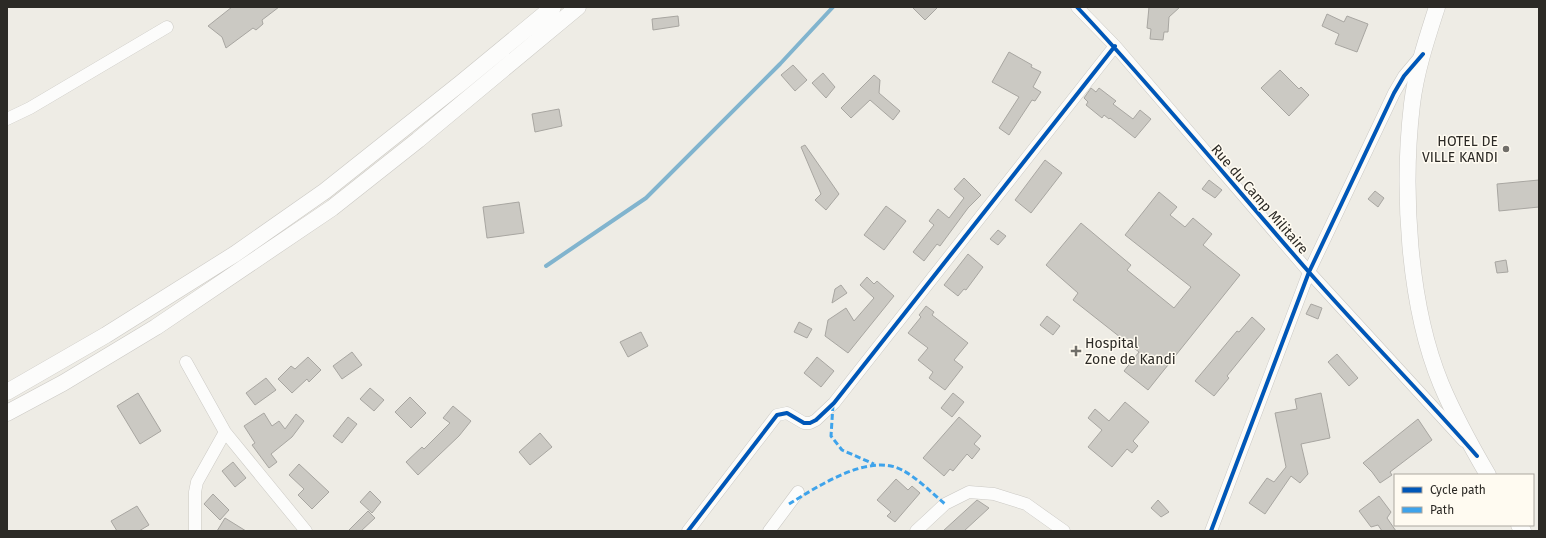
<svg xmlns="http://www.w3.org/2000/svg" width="1546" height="538" font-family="'Fira Sans',sans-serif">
	<rect width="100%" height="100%" fill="#eeece5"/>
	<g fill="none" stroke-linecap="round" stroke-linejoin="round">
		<path stroke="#81b4ce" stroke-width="4" d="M 546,266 L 646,198 L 780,64 L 833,7"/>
	</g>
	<path fill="#cbc9c3" stroke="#a8a6a1" d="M 232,7 L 279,7 L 262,20 L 263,24 L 256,30 L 253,28 L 226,48 L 222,37 L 208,26 Z
		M 912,7 L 938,7 L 925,20 Z
		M 1149,7 L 1180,7 L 1169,17 L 1168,32 L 1164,32 L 1163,40 L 1150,39 L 1151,29 L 1147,28 Z
		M 1327,14 L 1344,22 L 1347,16 L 1368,24 L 1357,52 L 1335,44 L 1339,34 L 1322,26 Z
		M 678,16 L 679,26 L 653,30 L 652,19 Z
		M 1009,52 L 1032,65 L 1031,67 L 1041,72 L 1033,87 L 1041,92 L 1035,101 L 1032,100 L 1009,135 L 999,128 L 1019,97 L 992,82 Z
		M 793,65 L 807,80 L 795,91 L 781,75 Z
		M 1280,70 L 1299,89 L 1301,87 L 1309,95 L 1289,116 L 1261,88 Z
		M 823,73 L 835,87 L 826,98 L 812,83 Z
		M 874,75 L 880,80 L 879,93 L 900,111 L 893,120 L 870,100 L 851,118 L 841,108 Z
		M 1091,88 L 1096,92 L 1099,88 L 1116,101 L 1113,104 L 1133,119 L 1140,110 L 1151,119 L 1135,138 L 1110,118 L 1109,119 L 1104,115 L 1102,118 L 1086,105 L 1088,102 L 1084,98 Z
		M 559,109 L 562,126 L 535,132 L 532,114 Z
		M 805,145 L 839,194 L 826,210 L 815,200 L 821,194 L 801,147 Z
		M 1045,160 L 1062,173 L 1031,213 L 1015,200 Z
		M 964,178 L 981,195 L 968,208 L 940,246 L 937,244 L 924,261 L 913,252 L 934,225 L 929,221 L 938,209 L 949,218 L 964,198 L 954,189 Z
		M 1209,180 L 1222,190 L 1215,198 L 1202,189 Z
		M 1539,180 L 1539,207 L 1499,211 L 1497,184 Z
		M 1375,191 L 1384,198 L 1378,207 L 1368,199 Z
		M 1159,192 L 1177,207 L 1170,215 L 1185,227 L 1193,218 L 1212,234 L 1203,245 L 1240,275 L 1148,390 L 1124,371 L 1139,352 L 1073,300 L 1078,293 L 1046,265 L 1081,223 L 1131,265 L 1127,270 L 1174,308 L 1191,287 L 1125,235 Z
		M 519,202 L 524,233 L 487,238 L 483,207 Z
		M 886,206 L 906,221 L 884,250 L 864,235 Z
		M 998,230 L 1006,236 L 998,245 L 990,239 Z
		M 968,254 L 983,267 L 966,290 L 964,289 L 958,296 L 944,285 Z
		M 1506,260 L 1508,272 L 1497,273 L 1495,262 Z
		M 867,277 L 874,284 L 877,281 L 894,296 L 848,353 L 825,336 L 828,320 L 846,308 L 854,321 L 874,298 L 860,285 Z
		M 841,285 L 847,293 L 832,303 L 835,289 Z
		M 1311,304 L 1322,308 L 1318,319 L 1306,314 Z
		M 926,306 L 934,312 L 932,315 L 968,343 L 954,360 L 963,367 L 945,390 L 929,378 L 933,372 L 918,360 L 928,348 L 908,333 L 921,317 L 919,315 Z
		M 1047,316 L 1060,326 L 1053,335 L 1040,325 Z
		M 1252,317 L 1265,329 L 1227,376 L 1229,378 L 1214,396 L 1195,381 L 1237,331 L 1239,332 Z
		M 799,322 L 812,329 L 807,338 L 794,332 Z
		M 641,332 L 648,346 L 628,357 L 620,342 Z
		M 352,352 L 362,365 L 342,379 L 333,366 Z
		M 1337,354 L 1358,378 L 1349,386 L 1328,362 Z
		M 308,357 L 321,370 L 309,382 L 307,379 L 292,393 L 278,379 L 291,366 L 295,369 Z
		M 817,357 L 834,371 L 821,387 L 804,373 Z
		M 266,378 L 276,390 L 255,405 L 246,393 Z
		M 370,388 L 384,400 L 374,411 L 360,399 Z
		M 138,393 L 161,431 L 140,444 L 117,406 Z
		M 953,393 L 964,402 L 952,417 L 941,408 Z
		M 1321,393 L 1330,438 L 1301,444 L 1308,474 L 1300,483 L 1291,476 L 1265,514 L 1249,503 L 1267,478 L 1274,482 L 1286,467 L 1275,413 L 1297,409 L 1295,399 Z
		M 410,397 L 426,413 L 411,428 L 395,412 Z
		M 1125,402 L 1149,422 L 1133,441 L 1138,446 L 1132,453 L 1127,449 L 1112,467 L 1088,447 L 1102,430 L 1088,418 L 1095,409 L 1109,421 Z
		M 453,406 L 471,421 L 459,436 L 418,475 L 406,462 L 422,447 L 424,449 L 450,423 L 443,418 Z
		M 264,413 L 272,426 L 279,421 L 285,429 L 296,414 L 304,421 L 292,437 L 271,454 L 277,462 L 269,468 L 252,445 L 255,443 L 244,426 Z
		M 348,417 L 357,424 L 342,443 L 333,436 Z
		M 959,417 L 981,436 L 974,444 L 980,449 L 972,459 L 967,454 L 953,471 L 950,469 L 944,476 L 923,458 Z
		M 1418,419 L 1432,440 L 1390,472 L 1392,475 L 1380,483 L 1372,472 L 1363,463 Z
		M 540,433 L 552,447 L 530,465 L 519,452 Z
		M 233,462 L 246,478 L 235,487 L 222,471 Z
		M 299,464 L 329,492 L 312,509 L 298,495 L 304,489 L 289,475 Z
		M 896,479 L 908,490 L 912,486 L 920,493 L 895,522 L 887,516 L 891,512 L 877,500 Z
		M 370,491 L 381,502 L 372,513 L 360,502 Z
		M 213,494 L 229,510 L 220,520 L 204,504 Z
		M 1379,496 L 1391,512 L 1387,518 L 1396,531 L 1382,531 L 1378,525 L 1371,527 L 1359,511 Z
		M 977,500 L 989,508 L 964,531 L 943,531 Z
		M 1158,500 L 1169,512 L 1161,517 L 1151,508 Z
		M 137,506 L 149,525 L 139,531 L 117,531 L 111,521 Z
		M 368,511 L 375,518 L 361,531 L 348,531 Z
		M 225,518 L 246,531 L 217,531 Z"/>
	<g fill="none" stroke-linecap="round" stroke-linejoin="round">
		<g stroke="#cbc9c4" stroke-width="13">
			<path id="minor" d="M 1077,7 L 1115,46 L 1309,272 L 1464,441
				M 7,119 L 30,108 L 167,27
				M 186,362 L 225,432 L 197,482 L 195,492 L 195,531
				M 225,432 L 306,531
				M 688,531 L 777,415 L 787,413 L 804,423 L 810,423 L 816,420 L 834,403 L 1115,46
				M 769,531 L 798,492
				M 916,531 L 945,504 L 969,492 L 994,494 L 1026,504 L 1064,531
				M 1211,531 L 1309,272 L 1394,93 L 1404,76 L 1420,57"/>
		</g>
		<g stroke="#cbc9c4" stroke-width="17">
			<path id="major" d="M 1437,7 C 1427,38 1416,71 1412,104 C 1402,189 1408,304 1441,384 C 1454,415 1471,446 1488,475
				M 7,392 L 106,335 L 235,254 L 325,191 L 461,83 L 553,7
				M 7,413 L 63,383 L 156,327 L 332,208 L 418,140 L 578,7
				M 1519,525 L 1523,531"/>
		</g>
		<use href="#minor" stroke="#fcfcfb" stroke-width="12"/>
		<use href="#major" stroke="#fcfcfb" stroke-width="16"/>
		<path stroke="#3ea3eb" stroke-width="3" stroke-dasharray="6 3" stroke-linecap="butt" d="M 833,405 L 831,436 L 842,450 L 874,464
			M 789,504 C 817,487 869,452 902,470 C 916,477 932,493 945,504"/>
		<g stroke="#fffbf1" stroke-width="6">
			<path id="cycleway" d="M 1077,7 C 1157,92 1231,183 1308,271 C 1363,334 1422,393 1477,456
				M 688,531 L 777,415 L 787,413 L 804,423 L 810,423 L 816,420 L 834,403 L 1115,46
				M 1211,531 L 1309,272 L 1394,93 L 1404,76 L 1423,54"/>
		</g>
		<use href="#cycleway" stroke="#0057b8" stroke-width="4"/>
	</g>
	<g fill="#706e69" stroke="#fffbf1" stroke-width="1.5">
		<circle cx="1506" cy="149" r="4"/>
		<path d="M1074 345h4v4h4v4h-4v4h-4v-4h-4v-4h4z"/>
	</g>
	<g text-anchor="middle" stroke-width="3" stroke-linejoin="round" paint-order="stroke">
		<g font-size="14" fill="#2c2a26" stroke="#fffbf1" text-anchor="end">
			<text x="1498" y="146">HOTEL DE<tspan x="1498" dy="16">VILLE KANDI</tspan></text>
			<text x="1085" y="348" text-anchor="start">Hospital<tspan x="1085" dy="16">Zone de Kandi</tspan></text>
		</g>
		<g font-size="14" fill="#2c2a26" stroke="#fffbf1">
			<text transform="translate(1260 199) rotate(49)" y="5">Rue du Camp Militaire</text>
		</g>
	</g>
	<rect width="1546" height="538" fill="none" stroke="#2c2a26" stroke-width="16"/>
	<rect x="1394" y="474" width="140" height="52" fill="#fffbf1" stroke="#aba7a0"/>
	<rect x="1402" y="487" width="20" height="6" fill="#0057b8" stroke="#aba7a0"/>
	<text x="1430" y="494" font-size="12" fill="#2c2a26">Cycle path</text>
	<rect x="1402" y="507" width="20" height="6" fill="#3ea3eb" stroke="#aba7a0"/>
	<text x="1430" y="514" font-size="12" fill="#2c2a26">Path</text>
</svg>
